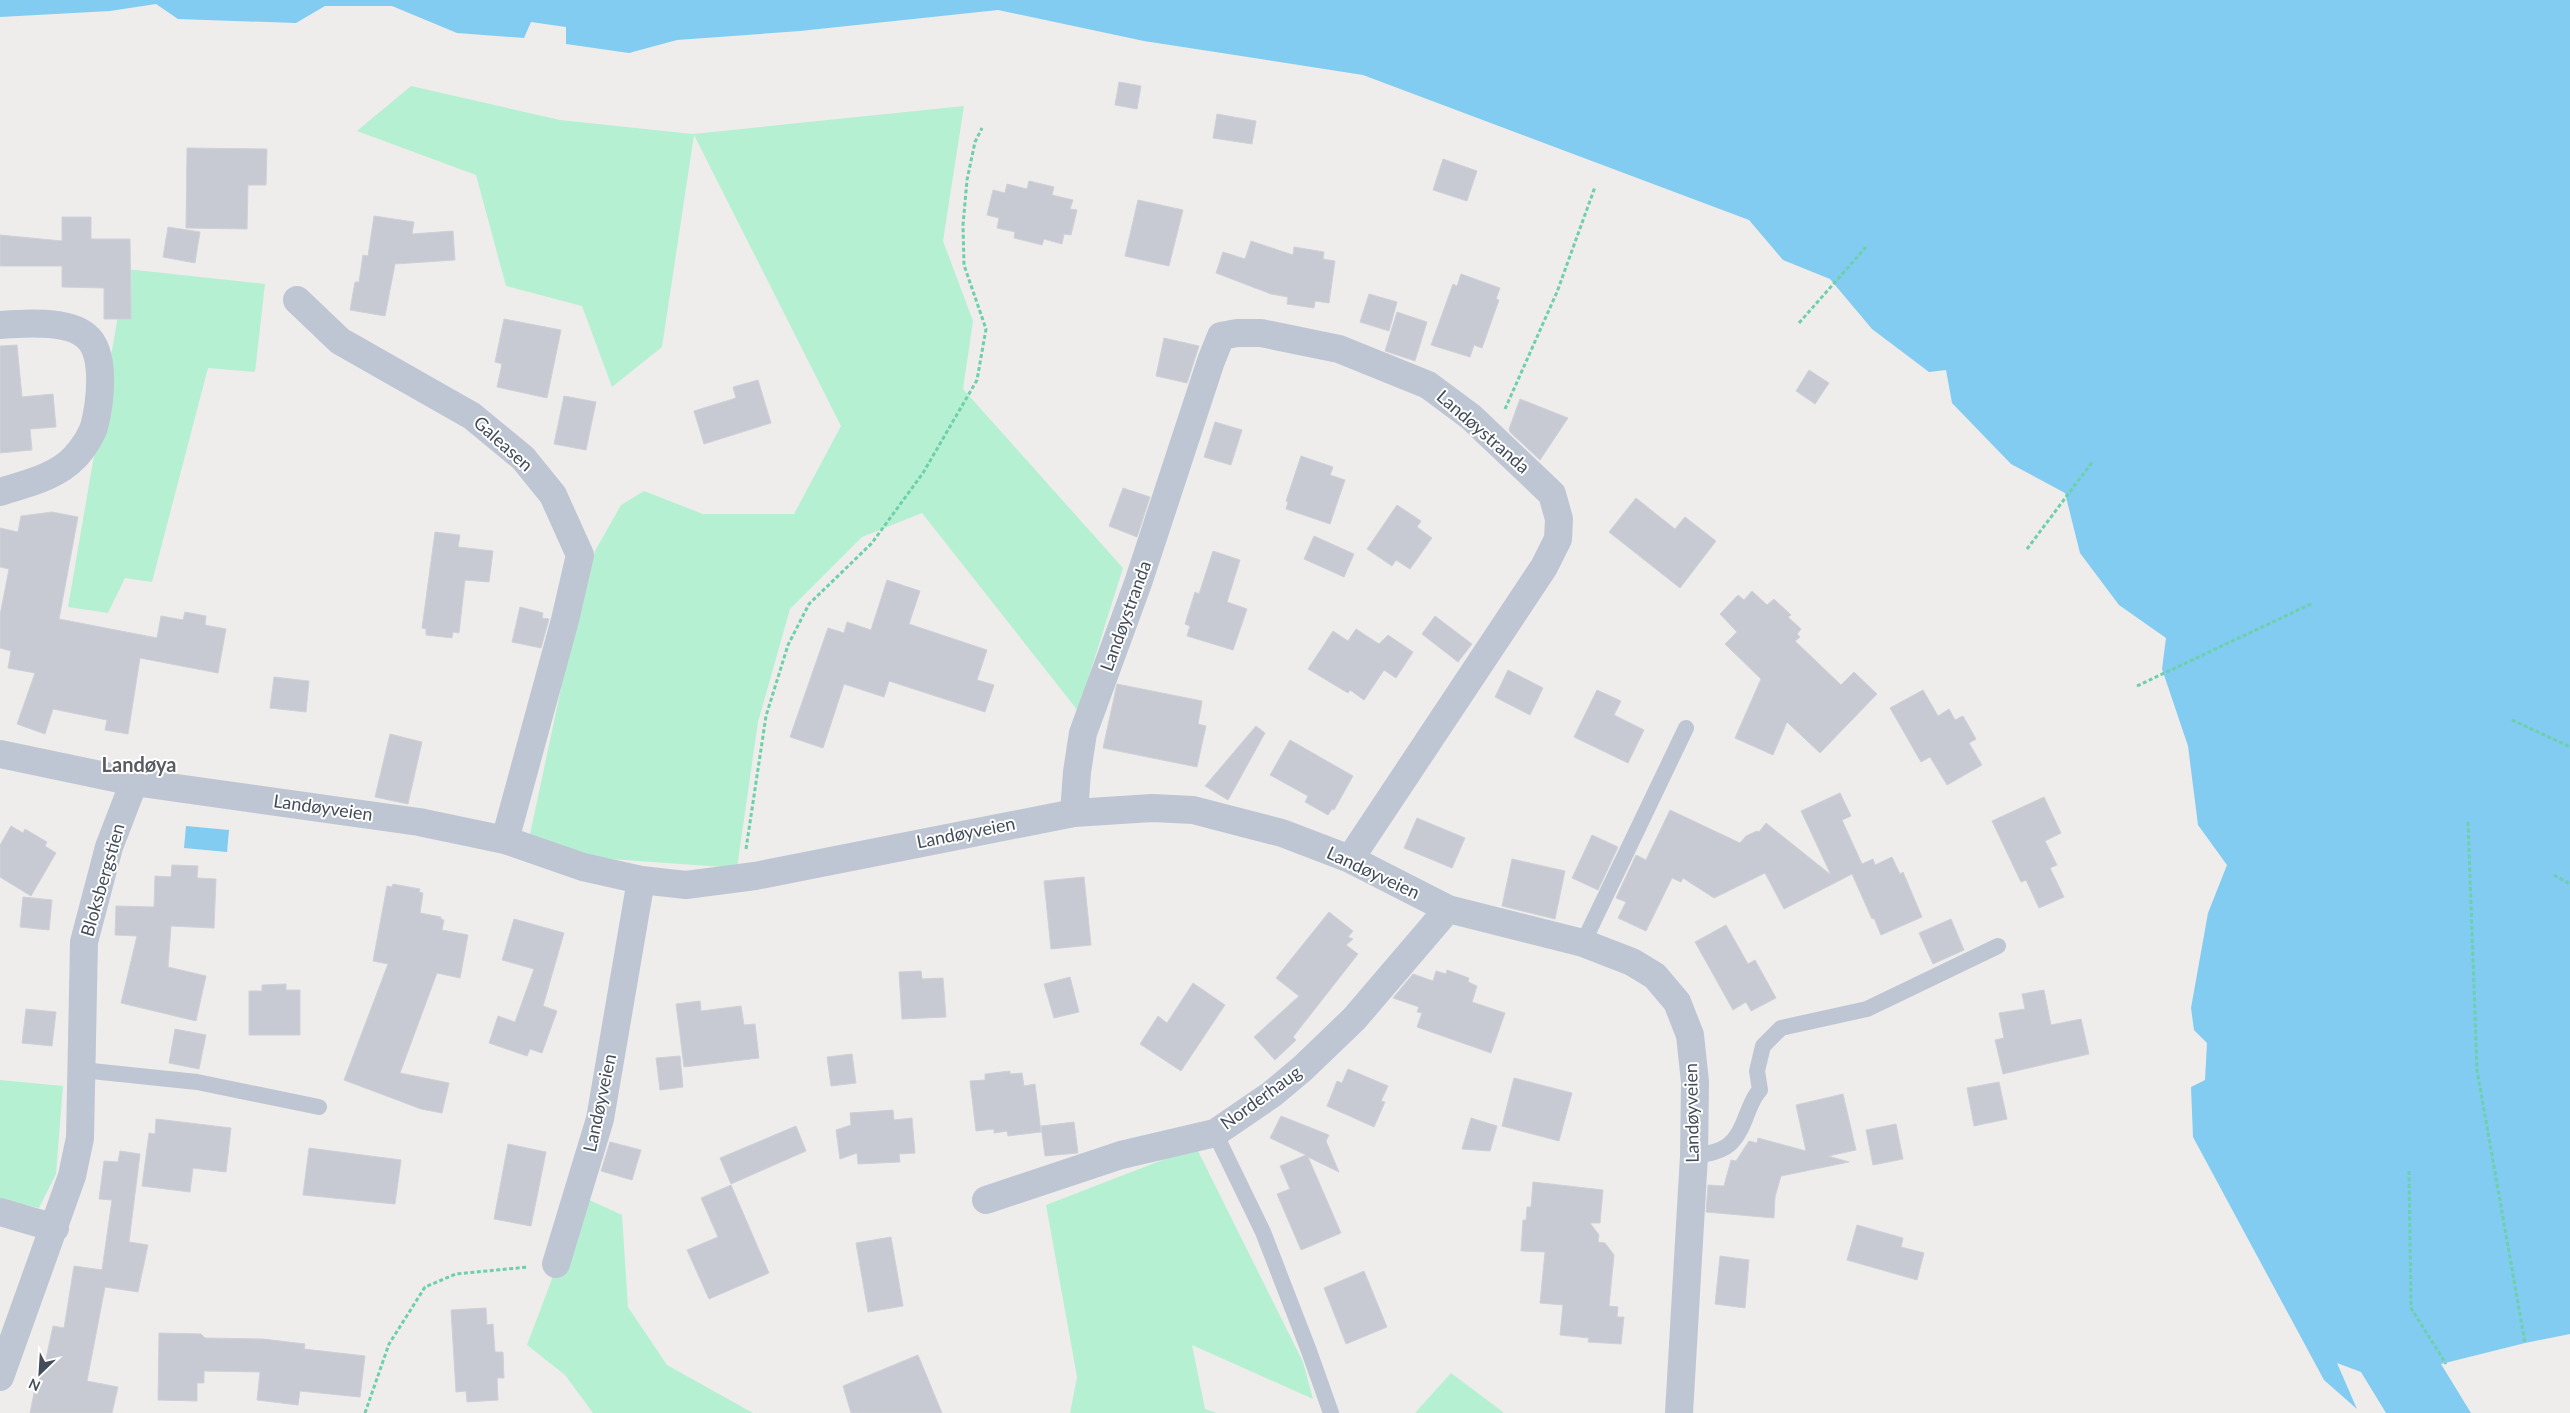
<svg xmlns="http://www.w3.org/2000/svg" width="2570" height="1413" font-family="Lato,sans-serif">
	<rect width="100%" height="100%" fill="#efecec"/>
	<path fill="#b6f0d3" d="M 411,86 L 560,120 L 693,134 L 964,106 L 943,241 L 973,321 L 963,389 L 1123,568 L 1078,711 L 922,513 L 862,537 L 790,609 L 758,722 L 737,868 L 526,853 L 576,618 L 595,551 L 621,505 L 644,491 L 703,514 L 794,514 L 841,426 L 694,135 L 662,347 L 612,387 L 582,306 L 506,286 L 476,175 L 357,131 Z
		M 126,269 L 265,284 L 255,372 L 208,368 L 152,582 L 125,578 L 108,613 L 68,607 Z
		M 0,1080 L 63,1086 L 56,1174 L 39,1208 L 0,1199 Z
		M 1196,1147 L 1303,1362 L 1313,1399 L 1192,1345 L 1205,1409 L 1217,1413 L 1070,1413 L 1077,1377 L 1046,1205 Z
		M 583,1197 L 622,1215 L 628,1307 L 667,1365 L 753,1413 L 593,1413 L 565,1375 L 527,1345 Z
		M 1451,1373 L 1503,1412 L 1503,1413 L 1415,1413 Z"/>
	<path fill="#81ccf0" d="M 0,0 L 2570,0 L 2570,1334 L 2525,1343 L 2441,1364 L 2471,1413 L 2386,1413 L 2361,1372 L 2337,1363 L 2357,1409 L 2324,1380 L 2193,1137 L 2191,1087 L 2205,1080 L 2207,1043 L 2194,1030 L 2191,1008 L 2208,913 L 2227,865 L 2198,825 L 2188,746 L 2162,669 L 2166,638 L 2119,605 L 2080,553 L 2065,493 L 2011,464 L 1952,403 L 1946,370 L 1929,372 L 1872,329 L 1830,279 L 1783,260 L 1749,220 L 1363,75 L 1144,41 L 998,10 L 800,31 L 677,40 L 629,53 L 566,44 L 566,27 L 531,22 L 524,38 L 457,33 L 392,6 L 325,6 L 296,23 L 178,19 L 156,4 L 110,11 L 0,17 Z
		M 186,826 L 229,830 L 227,852 L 184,848 Z"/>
	<path fill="#c7cad2" stroke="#cfd1d8" d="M 1119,82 L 1141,86 L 1137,109 L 1115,105 Z
		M 1217,114 L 1256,121 L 1252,144 L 1213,138 Z
		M 187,148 L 267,149 L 266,185 L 248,185 L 247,229 L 186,228 Z
		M 1443,159 L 1477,171 L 1467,201 L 1433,190 Z
		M 1029,181 L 1054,187 L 1052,195 L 1073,200 L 1070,209 L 1077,210 L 1071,235 L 1064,234 L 1062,244 L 1044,239 L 1042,245 L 1014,238 L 1015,232 L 997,228 L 999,218 L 987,215 L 993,190 L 1005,193 L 1007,184 L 1027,189 Z
		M 1138,200 L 1183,210 L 1169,266 L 1125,256 Z
		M 374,216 L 414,222 L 412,234 L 453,231 L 455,260 L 395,264 L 385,316 L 350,310 L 355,282 L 359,282 L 363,255 L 368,256 Z
		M 62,217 L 91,217 L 91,239 L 130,239 L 131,319 L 104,319 L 104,288 L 62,287 L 62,266 L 0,266 L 0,235 L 62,241 Z
		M 168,227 L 200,232 L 195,263 L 163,257 Z
		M 1251,241 L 1293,255 L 1294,247 L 1324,252 L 1323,259 L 1335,261 L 1329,303 L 1315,301 L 1314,308 L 1287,304 L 1288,297 L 1271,294 L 1216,273 L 1223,252 L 1245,259 Z
		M 1461,274 L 1500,288 L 1496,299 L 1499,300 L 1482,348 L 1474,345 L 1470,357 L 1431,345 L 1453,284 L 1457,286 Z
		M 1369,294 L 1397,302 L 1389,331 L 1360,322 Z
		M 1397,312 L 1427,322 L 1415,361 L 1385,351 Z
		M 504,319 L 561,330 L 547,398 L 497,387 L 502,364 L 495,362 Z
		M 1164,338 L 1199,346 L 1187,383 L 1156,376 Z
		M 17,345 L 22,397 L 53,394 L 56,427 L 30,429 L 32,450 L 0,453 L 0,346 Z
		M 1809,370 L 1829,383 L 1815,404 L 1796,391 Z
		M 758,380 L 771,423 L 704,444 L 694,411 L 736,398 L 733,387 Z
		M 564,396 L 596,402 L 586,450 L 554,444 Z
		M 1520,399 L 1568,418 L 1540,460 L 1510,432 L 1509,429 Z
		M 1215,422 L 1242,430 L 1231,465 L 1204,457 Z
		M 1301,456 L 1333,467 L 1330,475 L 1345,480 L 1330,524 L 1286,509 L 1288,502 L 1286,501 Z
		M 1123,488 L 1150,497 L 1137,537 L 1109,526 Z
		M 1636,498 L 1675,529 L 1685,517 L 1716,541 L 1680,588 L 1609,532 Z
		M 1397,505 L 1421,521 L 1417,527 L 1432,538 L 1410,569 L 1396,560 L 1392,566 L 1367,549 Z
		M 52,512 L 78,517 L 59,619 L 157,638 L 161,616 L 183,620 L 185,612 L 206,616 L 205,625 L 226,629 L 218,673 L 140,658 L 128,734 L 105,730 L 107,720 L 53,709 L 45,734 L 17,724 L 35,673 L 8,668 L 11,651 L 0,648 L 0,615 L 9,569 L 0,567 L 0,528 L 18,532 L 21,516 Z
		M 435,532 L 460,535 L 458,547 L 493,551 L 489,582 L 465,580 L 459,633 L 453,632 L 452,638 L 426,635 L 426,629 L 422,628 Z
		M 1314,536 L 1354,554 L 1344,577 L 1304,559 Z
		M 1213,551 L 1240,560 L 1227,602 L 1247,609 L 1233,650 L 1187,636 L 1190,626 L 1185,624 L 1195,592 L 1199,594 Z
		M 887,580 L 920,591 L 909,624 L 987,650 L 977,680 L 994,685 L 985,712 L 889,681 L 884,697 L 844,684 L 823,748 L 790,737 L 828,628 L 844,633 L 847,622 L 871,630 Z
		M 1752,591 L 1767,605 L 1774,599 L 1791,615 L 1788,617 L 1801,629 L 1797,634 L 1800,637 L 1795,641 L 1841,685 L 1854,672 L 1877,694 L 1820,753 L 1787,722 L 1773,755 L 1735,738 L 1761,679 L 1725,644 L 1737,632 L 1720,614 L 1738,595 L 1744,600 Z
		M 520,607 L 543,613 L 542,618 L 549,619 L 541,648 L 512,642 Z
		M 1435,616 L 1472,644 L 1458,662 L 1422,634 Z
		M 1356,629 L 1379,644 L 1388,635 L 1413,652 L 1396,678 L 1384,670 L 1364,700 L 1350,690 L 1348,693 L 1308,669 L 1333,631 L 1348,641 Z
		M 1508,670 L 1543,688 L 1530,715 L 1495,697 Z
		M 274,677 L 309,681 L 306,712 L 270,708 Z
		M 1117,684 L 1202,701 L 1198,724 L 1206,726 L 1197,767 L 1103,748 Z
		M 1597,690 L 1621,701 L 1614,715 L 1644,730 L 1628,763 L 1574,737 Z
		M 1923,690 L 1938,716 L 1949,709 L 1955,720 L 1963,716 L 1976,739 L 1969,743 L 1982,765 L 1947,785 L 1930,757 L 1921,762 L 1890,708 Z
		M 1256,726 L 1265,733 L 1228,800 L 1205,786 Z
		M 390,734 L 422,742 L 408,804 L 375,797 Z
		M 1290,740 L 1353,776 L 1334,810 L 1332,809 L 1328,815 L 1305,802 L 1308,796 L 1270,775 Z
		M 1840,793 L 1851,816 L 1842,820 L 1862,864 L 1873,859 L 1875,865 L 1892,857 L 1900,874 L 1903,872 L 1922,917 L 1881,935 L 1874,918 L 1872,919 L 1852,874 L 1784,909 L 1765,873 L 1714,898 L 1683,878 L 1681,882 L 1672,878 L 1646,931 L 1618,918 L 1626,902 L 1616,898 L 1636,855 L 1646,860 L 1670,810 L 1740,843 L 1746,836 L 1757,831 L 1759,832 L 1766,823 L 1831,875 L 1801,811 Z
		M 2044,797 L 2061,833 L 2045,841 L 2057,865 L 2050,868 L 2064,897 L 2039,908 L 2026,880 L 2021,882 L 1992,821 Z
		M 1417,818 L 1465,838 L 1452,868 L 1404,848 Z
		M 11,826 L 23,833 L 25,829 L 47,842 L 45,846 L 56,853 L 31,896 L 0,877 L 0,845 Z
		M 1592,835 L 1618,847 L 1598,890 L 1572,878 Z
		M 1512,859 L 1565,871 L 1555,919 L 1502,906 Z
		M 172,865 L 198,866 L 197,878 L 216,879 L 214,928 L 171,926 L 168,967 L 206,976 L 196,1021 L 121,1003 L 137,936 L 115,935 L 116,906 L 154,907 L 155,876 L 171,877 Z
		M 1084,877 L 1091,945 L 1051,949 L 1044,881 Z
		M 393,884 L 420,889 L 419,892 L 423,893 L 420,913 L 441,917 L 441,919 L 444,920 L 442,930 L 468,935 L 460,978 L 437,973 L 400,1073 L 449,1083 L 442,1113 L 421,1109 L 344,1080 L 388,964 L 373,961 L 387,886 L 392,887 Z
		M 23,897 L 52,900 L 49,930 L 20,927 Z
		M 1329,912 L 1353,931 L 1348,937 L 1353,939 L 1346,945 L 1358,954 L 1293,1037 L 1296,1040 L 1275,1060 L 1254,1037 L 1299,996 L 1276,978 Z
		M 514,919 L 564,933 L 543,1006 L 557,1011 L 542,1053 L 530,1049 L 527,1056 L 489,1043 L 498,1016 L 515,1022 L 534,969 L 502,960 Z
		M 1951,919 L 1964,950 L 1933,964 L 1919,933 Z
		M 1726,925 L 1748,964 L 1755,960 L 1776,998 L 1751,1011 L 1746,1002 L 1733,1010 L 1695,942 Z
		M 1447,970 L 1469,978 L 1468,982 L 1477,986 L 1472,1002 L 1505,1013 L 1491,1053 L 1417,1027 L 1422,1013 L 1417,1012 L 1419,1007 L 1393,998 L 1413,974 L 1433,981 L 1436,971 L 1446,974 Z
		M 921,971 L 922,979 L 943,978 L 946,1017 L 902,1019 L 899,972 Z
		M 1070,977 L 1079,1012 L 1054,1018 L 1044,984 Z
		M 1193,983 L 1225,1005 L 1181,1071 L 1140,1044 L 1158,1016 L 1167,1023 Z
		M 286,984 L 286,990 L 300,990 L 300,1035 L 249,1035 L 249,991 L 262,991 L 262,985 Z
		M 2044,990 L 2051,1025 L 2081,1019 L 2089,1054 L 2003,1074 L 1995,1040 L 2004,1038 L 1999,1013 L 2025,1009 L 2022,994 Z
		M 700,1001 L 701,1011 L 741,1006 L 744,1025 L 755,1024 L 759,1058 L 684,1067 L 676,1004 Z
		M 26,1009 L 56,1012 L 52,1046 L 22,1043 Z
		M 175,1029 L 206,1035 L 199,1069 L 169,1063 Z
		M 852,1054 L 856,1083 L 831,1086 L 827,1057 Z
		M 680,1056 L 683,1087 L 660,1090 L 656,1058 Z
		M 1348,1069 L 1388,1086 L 1381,1101 L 1385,1102 L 1374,1127 L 1327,1106 L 1337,1081 L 1342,1083 Z
		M 1010,1071 L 1010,1074 L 1022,1073 L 1024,1086 L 1035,1084 L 1041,1132 L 1008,1136 L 1007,1131 L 994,1133 L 994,1129 L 976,1131 L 970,1081 L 985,1080 L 985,1074 Z
		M 1514,1078 L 1572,1093 L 1559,1141 L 1502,1126 Z
		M 1999,1082 L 2007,1119 L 1974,1126 L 1967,1088 Z
		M 1843,1094 L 1856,1150 L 1828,1156 L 1849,1162 L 1781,1176 L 1775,1197 L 1774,1218 L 1706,1212 L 1708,1185 L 1724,1186 L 1731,1160 L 1736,1161 L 1749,1141 L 1757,1143 L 1758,1138 L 1806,1151 L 1796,1105 Z
		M 893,1110 L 894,1120 L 912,1118 L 915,1153 L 899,1154 L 900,1162 L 858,1164 L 857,1153 L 840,1159 L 836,1130 L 851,1125 L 850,1113 Z
		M 1281,1116 L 1329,1135 L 1326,1141 L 1339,1172 L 1308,1157 L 1341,1233 L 1301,1250 L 1277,1194 L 1290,1189 L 1280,1166 L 1306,1155 L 1270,1138 Z
		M 1471,1118 L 1497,1126 L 1490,1151 L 1462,1149 Z
		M 156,1119 L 231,1128 L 226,1172 L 193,1168 L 190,1192 L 142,1186 L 149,1133 L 155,1134 Z
		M 1074,1122 L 1078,1153 L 1045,1156 L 1041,1126 Z
		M 1896,1124 L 1903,1159 L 1873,1165 L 1866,1130 Z
		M 796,1126 L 806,1151 L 731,1184 L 720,1158 Z
		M 610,1142 L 641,1150 L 632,1180 L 601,1171 Z
		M 508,1144 L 546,1152 L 531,1226 L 494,1219 Z
		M 309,1148 L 401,1160 L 395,1204 L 303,1195 Z
		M 120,1151 L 140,1154 L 129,1242 L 148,1245 L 138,1292 L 105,1287 L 87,1381 L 118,1387 L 112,1413 L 30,1413 L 41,1358 L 46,1359 L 53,1326 L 64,1328 L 74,1266 L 102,1270 L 112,1200 L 99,1199 L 104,1161 L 118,1162 Z
		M 1533,1182 L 1603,1190 L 1600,1223 L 1590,1223 L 1599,1235 L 1598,1242 L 1605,1243 L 1614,1255 L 1609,1306 L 1618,1307 L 1617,1317 L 1624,1317 L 1621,1344 L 1588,1342 L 1589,1338 L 1560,1335 L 1563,1305 L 1540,1303 L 1545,1252 L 1521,1251 L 1523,1220 L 1526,1220 L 1527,1207 L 1531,1207 Z
		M 731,1185 L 769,1273 L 709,1299 L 687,1250 L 718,1237 L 701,1198 Z
		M 1857,1225 L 1903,1238 L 1901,1247 L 1924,1253 L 1917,1280 L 1847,1260 Z
		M 891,1237 L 903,1306 L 868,1312 L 856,1243 Z
		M 1720,1256 L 1749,1260 L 1745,1308 L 1715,1304 Z
		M 1364,1271 L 1387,1327 L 1346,1344 L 1324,1288 Z
		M 486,1308 L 487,1325 L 493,1324 L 495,1352 L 503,1352 L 504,1378 L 497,1378 L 498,1400 L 467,1402 L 466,1391 L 456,1392 L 451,1310 Z
		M 159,1333 L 201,1334 L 205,1338 L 263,1339 L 305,1344 L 304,1349 L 365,1356 L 360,1397 L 300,1391 L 298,1405 L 257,1400 L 260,1372 L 204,1371 L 204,1383 L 197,1383 L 197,1401 L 158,1400 Z
		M 918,1355 L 942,1413 L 851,1413 L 843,1386 Z"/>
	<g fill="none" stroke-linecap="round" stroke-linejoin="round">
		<path stroke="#6dd0aa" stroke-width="3" stroke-dasharray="4 2.5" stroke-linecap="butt" d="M 1799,323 L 1866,247
			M 1505,409 L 1557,292 L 1595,187
			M 2027,549 L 2093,461
			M 2137,686 L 2313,603
			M 2512,720 L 2570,747
			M 2468,822 L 2477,1070 L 2525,1343
			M 746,849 L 766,716 L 788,645 L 809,604 L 872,543 L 923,473 L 977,380 L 986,329 L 964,265 L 963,225 L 967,180 L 975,142 L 982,128
			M 2554,875 L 2570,884
			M 2409,1171 L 2411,1308 L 2446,1364
			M 365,1413 L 389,1344 L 425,1287 L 456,1274 L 528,1267"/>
		<path stroke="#bec6d3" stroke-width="16" d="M 1583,943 L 1686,728
			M 82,1070 L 197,1082 L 319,1107
			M 1215,1133 L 1263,1232 L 1309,1351 L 1331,1413
			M 1694,1156 C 1726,1152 1736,1145 1747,1114 C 1751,1105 1753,1097 1760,1090 L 1757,1071 L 1763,1046 L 1781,1028 L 1867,1009 L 1998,946"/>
		<path stroke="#bec6d3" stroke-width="28" d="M 297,300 L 340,341 L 472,416 L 523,458 L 553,495 L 580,555 L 565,620 L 505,840
			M 0,325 C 23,323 68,320 86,336 C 107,353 100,404 94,427 C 91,436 82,450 75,457 C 57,477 25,484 0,492
			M 0,754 L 134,782 L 419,822 L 505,840 L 583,867 L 641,880 L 686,885 L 755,876 L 1074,813 L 1152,808 L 1193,810 L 1282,833 L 1350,859 L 1448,909 L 1583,943 L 1632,962 L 1655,976 L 1677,1002 L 1690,1035 L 1695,1082 L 1694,1156 L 1679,1413
			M 1074,813 L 1077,772 L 1083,733 L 1138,583 L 1211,361 L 1221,336 L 1237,333 L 1261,333 L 1339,349 L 1428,385 L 1471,417 L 1552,494 L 1559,519 L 1558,539 L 1544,567 L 1350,859
			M 986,1200 L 1121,1155 L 1215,1133 L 1272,1094 L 1303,1068 L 1354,1019 L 1448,909
			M 0,1212 L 55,1228
			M 556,1264 L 600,1119 L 641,880
			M 0,1377 L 72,1176 L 80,1138 L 84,942 L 109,847 L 134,782"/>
	</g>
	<g text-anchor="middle" stroke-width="4" stroke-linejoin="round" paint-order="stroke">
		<g font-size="18" fill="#434d5a" stroke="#fff">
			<text transform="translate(1483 432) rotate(41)" y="6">Landøystranda</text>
			<text transform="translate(503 444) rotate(42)" y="6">Galeasen</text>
			<text transform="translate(1126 616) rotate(-70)" y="6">Landøystranda</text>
			<text transform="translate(323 808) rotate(8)" y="6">Landøyveien</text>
			<text transform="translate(966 833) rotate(-11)" y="6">Landøyveien</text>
			<text transform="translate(1373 873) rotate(25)" y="6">Landøyveien</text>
			<text transform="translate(103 880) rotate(-74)" y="6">Bloksbergstien</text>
			<text transform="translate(1261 1098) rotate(-36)" y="6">Norderhaug</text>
			<text transform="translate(600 1103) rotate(-78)" y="6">Landøyveien</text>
			<text transform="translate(1692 1113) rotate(-91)" y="6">Landøyveien</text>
		</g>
		<g font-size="20" font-weight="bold" fill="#585b61" stroke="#fff">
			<text x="139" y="772">Landøya</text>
		</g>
	</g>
	<g transform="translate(40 1373) rotate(205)" stroke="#ffffff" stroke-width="4" paint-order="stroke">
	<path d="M0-4L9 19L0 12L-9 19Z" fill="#434d5a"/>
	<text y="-8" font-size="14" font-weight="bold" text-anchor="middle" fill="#434d5a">N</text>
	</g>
</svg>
